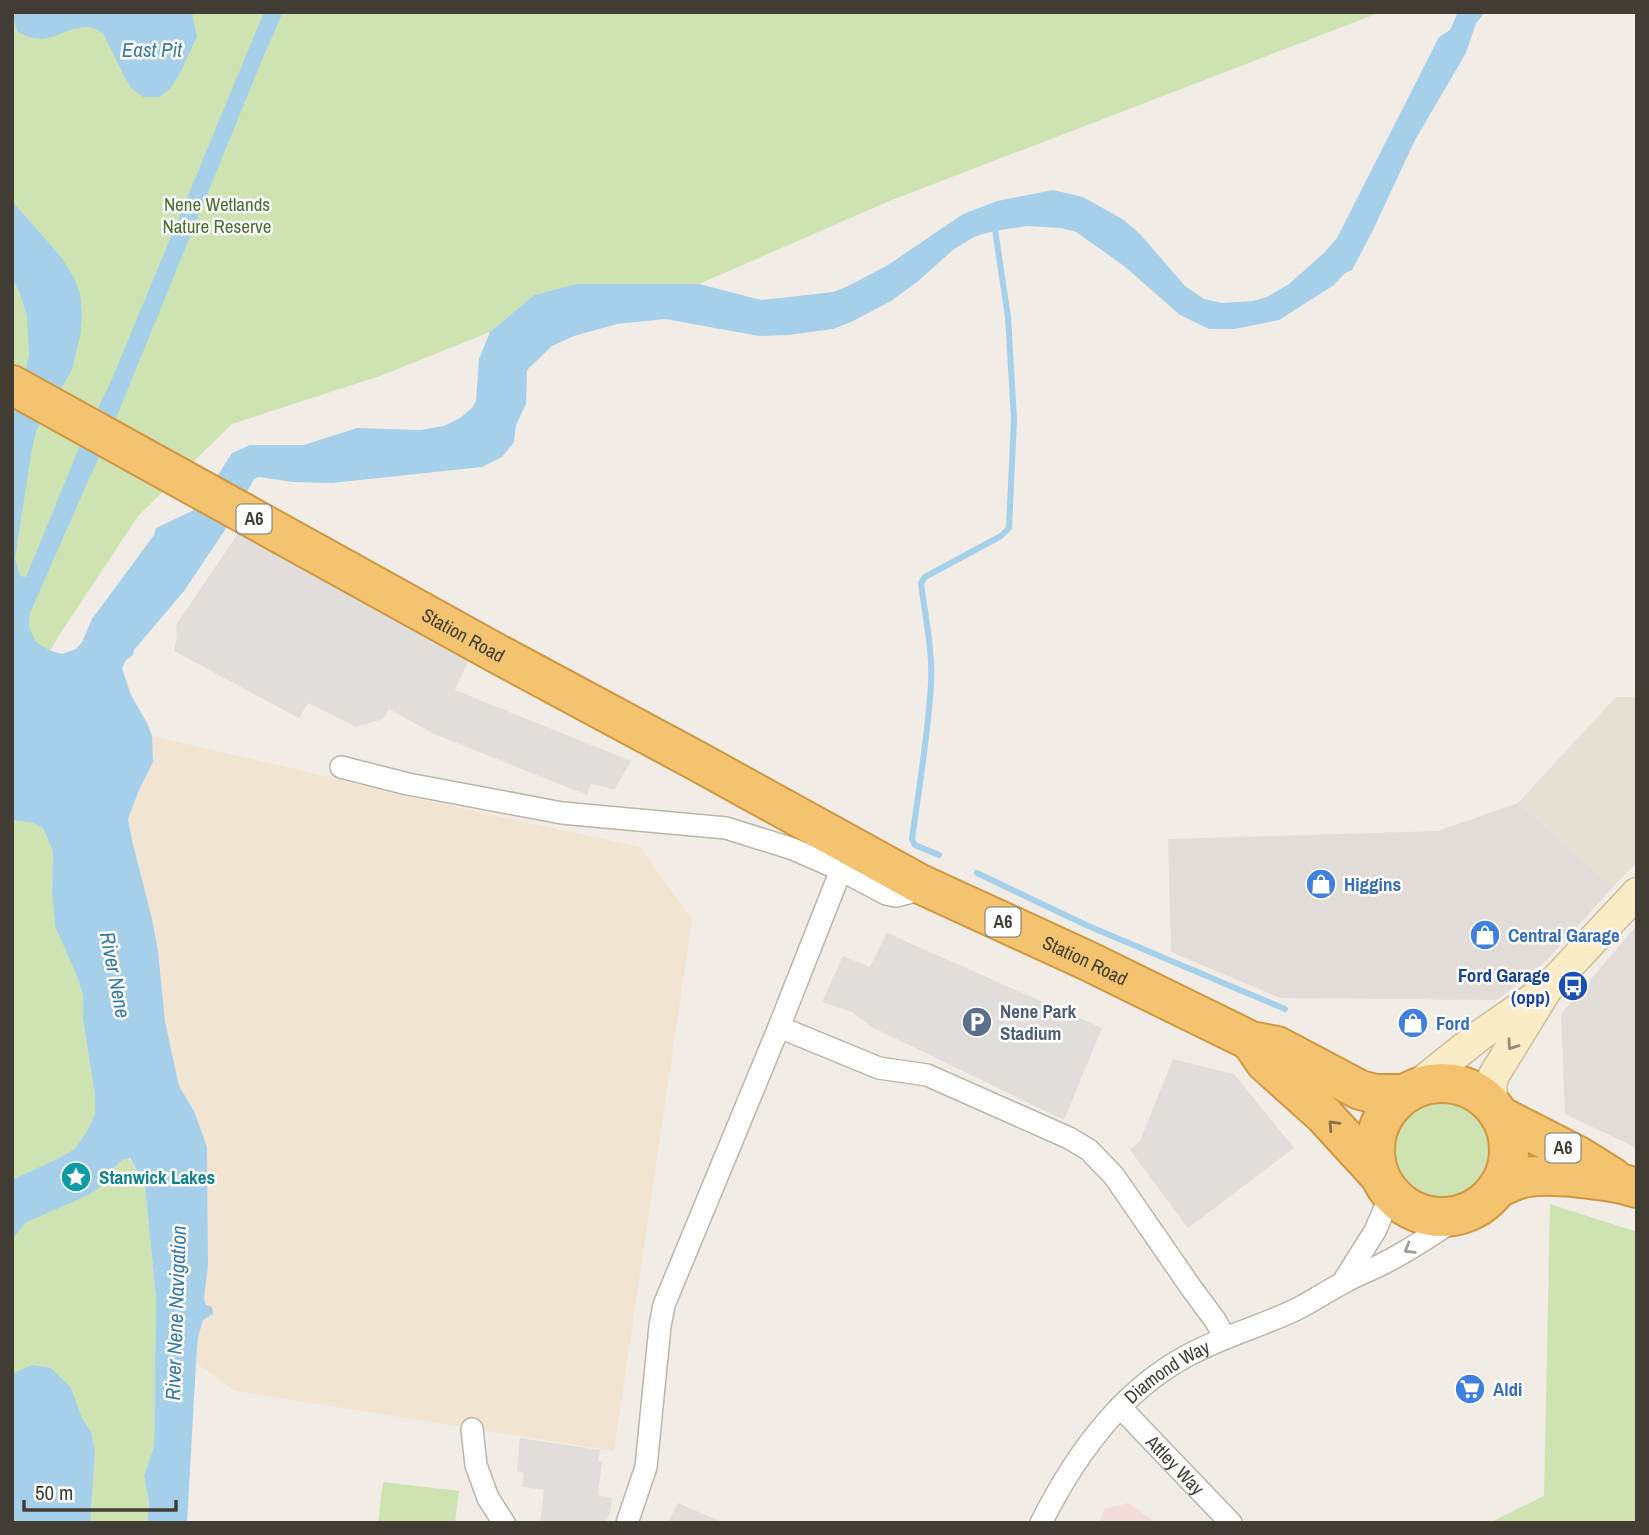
<svg xmlns="http://www.w3.org/2000/svg" width="1649" height="1535" font-family="'Archivo Narrow',sans-serif">
	<rect width="100%" height="100%" fill="#f1ede6"/>
	<path fill="#e5dfd4" d="M 1616,697 L 1637,697 L 1637,862 L 1613,887 L 1518,803 Z"/>
	<path fill="#f2e4d2" d="M 152,736 L 304,771 L 382,791 L 640,847 L 692,920 L 614,1451 L 235,1391 L 196,1363 L 198,1337 L 206,1305 L 204,1299 L 208,1265 L 207,1147 L 194,1111 L 179,1086 L 165,1021 L 158,951 L 128,819 L 139,790 L 153,762 Z"/>
	<path fill="#e1dcd7" d="M 1518,803 L 1613,887 L 1546,961 L 1497,1000 L 1280,998 L 1171,952 L 1168,839 L 1438,831 Z
		M 1637,925 L 1637,1148 L 1565,1114 L 1561,1014 Z"/>
	<path fill="#f1dcda" d="M 1128,1503 L 1157,1523 L 1099,1523 L 1105,1509 Z"/>
	<path fill="#cee3b1" d="M 12,12 L 1381,12 L 887,202 L 699,284 L 576,284 L 534,295 L 490,332 L 380,376 L 232,424 L 138,516 L 58,637 L 36,677 L 12,671 Z
		M 12,820 L 33,823 L 43,828 L 53,851 L 52,893 L 55,925 L 77,976 L 83,996 L 83,1020 L 95,1096 L 95,1113 L 129,1158 L 145,1187 L 156,1298 L 154,1446 L 144,1476 L 149,1502 L 147,1523 L 12,1523 Z
		M1390 1150a51 51 0 1 1 102 0a51 51 0 1 1-102 0Z
		M 1550,1204 L 1637,1232 L 1637,1523 L 1489,1523 L 1544,1496 Z
		M 383,1482 L 459,1491 L 455,1523 L 378,1523 Z"/>
	<path fill="#e0ddda" d="M 239,532 L 469,659 L 455,690 L 631,761 L 614,790 L 591,783 L 587,795 L 432,733 L 389,709 L 383,719 L 356,727 L 308,703 L 299,718 L 174,651 L 177,636 L 176,625 Z
		M 887,933 L 1102,1028 L 1064,1120 L 872,1027 L 852,1012 L 822,1002 L 843,956 L 870,967 Z
		M 1173,1059 L 1234,1074 L 1294,1148 L 1188,1228 L 1130,1150 L 1140,1141 Z
		M 520,1438 L 600,1450 L 598,1461 L 602,1462 L 598,1495 L 612,1498 L 610,1512 L 605,1523 L 550,1523 L 540,1521 L 544,1490 L 522,1487 L 524,1473 L 517,1471 Z
		M 678,1503 L 724,1523 L 668,1523 Z"/>
	<path fill="#a6d0ea" d="M 12,12 L 192,12 L 197,37 L 180,73 L 170,89 L 159,97 L 143,97 L 131,88 L 123,74 L 103,33 C 98,31 92,27 87,27 C 60,28 47,50 17,31 Z
		M 264,12 L 283,12 L 262,60 L 119,411 L 30,613 L 29,627 L 36,642 L 49,650 L 62,654 L 76,649 L 82,642 L 92,619 L 154,535 L 156,528 L 196,509 L 232,453 L 250,445 L 304,445 L 357,428 L 420,430 L 444,426 L 460,418 L 472,408 L 476,401 L 479,359 L 490,332 L 534,295 L 576,284 L 699,284 L 761,300 L 833,292 L 848,286 L 888,265 L 963,214 L 997,201 L 1053,190 L 1083,197 L 1124,220 L 1140,234 L 1185,286 L 1204,299 L 1222,303 L 1253,301 L 1267,297 L 1289,284 L 1324,253 L 1337,238 L 1439,37 L 1450,30 L 1458,12 L 1485,12 L 1476,23 L 1466,53 L 1415,140 L 1373,230 L 1352,270 L 1345,273 L 1334,285 L 1279,320 L 1234,329 L 1209,329 L 1180,315 L 1124,266 L 1076,232 L 1061,228 L 1027,226 L 994,231 L 976,236 L 954,249 L 917,282 L 891,301 L 851,322 L 833,329 L 788,335 L 759,336 L 665,319 L 617,324 L 574,336 L 552,346 L 527,370 L 526,404 L 516,425 L 514,442 L 502,457 L 482,467 L 332,483 L 293,482 L 259,477 L 254,479 L 231,521 L 184,591 L 134,650 L 133,655 L 126,660 L 122,668 L 131,695 L 147,723 L 152,736 L 153,762 L 139,790 L 128,819 L 132,840 L 152,919 L 158,951 L 165,1021 L 179,1086 L 194,1111 L 207,1147 L 208,1265 L 204,1299 L 206,1305 L 212,1307 L 213,1314 L 203,1320 L 198,1337 L 196,1363 L 187,1523 L 147,1523 L 149,1502 L 144,1476 L 154,1446 L 156,1298 L 145,1187 L 130,1158 L 122,1160 L 110,1172 L 102,1186 L 88,1195 L 25,1223 L 12,1240 L 12,1180 L 59,1158 L 75,1149 L 89,1128 L 95,1114 L 95,1096 L 83,1020 L 83,996 L 77,976 L 55,926 L 52,893 L 53,851 L 43,828 L 33,823 L 12,820 L 12,401 L 17,392 L 27,364 L 29,354 L 27,317 L 20,293 L 12,278 L 12,201 L 62,258 L 74,278 L 80,293 L 82,315 L 80,337 L 72,370 L 36,431 L 31,455 L 15,558 L 20,576 L 26,577 L 79,448 L 112,379 Z
		M 32,1365 L 51,1368 L 71,1388 L 82,1418 L 91,1432 L 95,1451 L 90,1523 L 12,1523 L 12,1374 Z"/>
	<g fill="none" stroke-linecap="round" stroke-linejoin="round">
		<path stroke="#a6d0ea" stroke-width="6" d="M 939,855 L 915,845 L 912,839 C 919,788 928,736 931,684 C 933,651 925,616 921,583 L 925,577 L 1001,536 L 1009,528 L 1014,419 L 1008,317 L 994,223
			M 977,873 L 1086,925 L 1285,1009"/>
		<g stroke="#bcb5a9" stroke-width="24">
			<g id="street">
				<path d="M 341,767 L 408,784 L 562,813 L 726,828 L 793,849 L 841,870 L 886,894 L 896,896 L 908,893 L 918,883"/>
				<path d="M 779,1027 L 879,1068 L 927,1075 L 1069,1138 L 1089,1150 L 1114,1176 L 1192,1289 L 1215,1320 L 1225,1338"/>
				<path d="M 1343,1282 L 1375,1231 L 1391,1194"/>
				<path id="s1" d="M 1120,1407 L 1231,1523"/>
				<path d="M 472,1429 L 476,1465 L 488,1498 L 504,1523"/>
				<path d="M 627,1523 L 646,1467 L 660,1326 L 664,1305 L 779,1027 L 841,870"/>
				<path id="s2" d="M 1041,1523 C 1074,1457 1119,1393 1185,1357 C 1220,1337 1260,1327 1297,1309 C 1313,1301 1327,1291 1343,1283 C 1356,1275 1372,1270 1386,1262 C 1414,1248 1440,1229 1467,1212"/>
			</g>
		</g>
		<g stroke="#cebe98" stroke-width="33">
			<path id="secondary" d="M 1414,1088 L 1479,1036 L 1541,993
				M 1493,1105 L 1491,1086 L 1494,1075 L 1547,989 L 1637,893"/>
		</g>
		<g stroke="#d19740" stroke-width="42">
			<g id="highway">
				<path id="s3" d="M 12,385 L 496,653 L 697,761 L 918,883 L 1088,961 L 1251,1041 L 1277,1046 L 1360,1090 L 1376,1094 L 1403,1094"/>
				<path d="M 1252,1043 L 1265,1062 L 1324,1115 L 1379,1175"/>
				<circle cx="1442" cy="1150" r="67"/>
				<path d="M 1500,1116 L 1580,1157 L 1612,1177"/>
				<path d="M 1497,1188 C 1505,1185 1514,1180 1523,1178 C 1546,1172 1613,1180 1637,1188"/>
			</g>
		</g>
		<use href="#street" stroke="#fff" stroke-width="21"/>
		<use href="#secondary" stroke="#faecc7" stroke-width="30"/>
		<use href="#highway" stroke="#f3c36f" stroke-width="38"/>
	</g>
	<defs><path id="oneway-chevron" d="M-2-3.5L2.5 0L-2 3.5" fill="none" stroke-width="1.6" stroke-linecap="round" stroke-linejoin="round" transform="scale(1.75)"/></defs>
	<use stroke="#958c77" href="#oneway-chevron" transform="translate(1512 1045) rotate(125)"/>
	<use stroke="#89734c" href="#oneway-chevron" transform="translate(1333 1125) rotate(-133)"/>
	<use stroke="#a19e9a" href="#oneway-chevron" transform="translate(1409 1249) rotate(149)"/>
	<defs>
		<g id="shop-disc" transform="scale(1.575)"><circle r="9.5" fill="#3f7fe0" stroke="#fff"/><path d="M-5-2.5h2.3a2.7 3.5 0 0 1 5.4 0H5L5.5 6h-11ZM-1.5-2.5h3a1.5 2.3 0 0 0-3 0Z" fill="#fff"/></g>
		<g id="bus-disc" transform="scale(1.575)"><circle r="9.5" fill="#1a4fb4" stroke="#fff"/><path d="M-5-6H5V4H4V6H2V4H-2V6H-4V4H-5ZM-3.5-4V0h7V-4ZM-3.5 1.2v1.5H-2V1.2ZM2 1.2v1.5H3.5V1.2Z" fill="#fff"/></g>
		<g id="parking-disc" transform="scale(1.575)"><circle r="9.5" fill="#5c6f8a" stroke="#fff"/><path d="M-3.5-5.5H1a3.5 3.5 0 0 1 0 7H-1V5.5H-3.5ZM-1-3.4V-.6H.8a1.4 1.4 0 0 0 0-2.8Z" fill="#fff"/></g>
		<g id="sight-disc" transform="scale(1.575)"><circle r="9.5" fill="#0f9aa8" stroke="#fff"/><path d="M0-6L1.8-2.2L6-1.7L2.9 1.2L3.7 5.4L0 3.3L-3.7 5.4L-2.9 1.2L-6-1.7L-1.8-2.2Z" fill="#fff"/></g>
		<g id="supermarket-disc" transform="scale(1.575)"><circle r="9.5" fill="#3f7fe0" stroke="#fff"/><path d="M-6-5.5h2.5l.6 2H6L4.5 2H-2.5L-4.4-4H-6ZM-1.5 3.2a1.3 1.3 0 1 0 .1 0ZM3 3.2a1.3 1.3 0 1 0 .1 0Z" fill="#fff"/></g>
	</defs>
	<g fill-rule="evenodd">
		<use href="#shop-disc" x="1321" y="884"/>
		<use href="#shop-disc" x="1485" y="935"/>
		<use href="#bus-disc" x="1573" y="986"/>
		<use href="#parking-disc" x="977" y="1022"/>
		<use href="#shop-disc" x="1413" y="1023"/>
		<use href="#sight-disc" x="76" y="1177"/>
		<use href="#supermarket-disc" x="1470" y="1389"/>
	</g>
	<g text-anchor="middle" stroke-width="5" stroke-linejoin="round" paint-order="stroke">
		<g fill="#fff" stroke="#7b7872" stroke-width="2">
			<rect x="236.5" y="504.5" width="35" height="29" rx="5"/>
			<rect x="985.5" y="907.5" width="35" height="29" rx="5"/>
			<rect x="1545.5" y="1133.5" width="35" height="29" rx="5"/>
		</g>
		<g font-size="18" font-weight="bold" fill="#433e35">
			<text x="254" y="525">A6</text>
			<text x="1003" y="928">A6</text>
			<text x="1563" y="1154">A6</text>
		</g>
		<g font-size="19" fill="#49702d" stroke="#fff">
			<text x="217" y="211">Nene Wetlands<tspan x="217" dy="22">Nature Reserve</tspan></text>
		</g>
		<g font-size="19" fill="#433e35" stroke="#fff">
			<text dy="7" stroke="none"><textPath href="#s3" startOffset="516">Station Road</textPath></text>
			<text dy="7" stroke="none"><textPath href="#s3" startOffset="1218">Station Road</textPath></text>
			<text dy="7" stroke="none"><textPath href="#s2" startOffset="200">Diamond Way</textPath></text>
			<text dy="7" stroke="none"><textPath href="#s1" startOffset="80">Attley Way</textPath></text>
		</g>
		<g font-size="19" font-weight="bold" fill="#366cbe" stroke="#fff" text-anchor="start">
			<text x="1344" y="891">Higgins</text>
			<text x="1508" y="942">Central Garage</text>
			<text x="1436" y="1030">Ford</text>
			<text x="1493" y="1396">Aldi</text>
		</g>
		<g font-size="19" font-weight="bold" fill="#164399" stroke="#fff" text-anchor="end">
			<text x="1550" y="982">Ford Garage<tspan x="1550" dy="22">(opp)</tspan></text>
		</g>
		<g font-size="19" font-weight="bold" fill="#4e5e75" stroke="#fff" text-anchor="start">
			<text x="1000" y="1018">Nene Park<tspan x="1000" dy="22">Stadium</tspan></text>
		</g>
		<g font-size="19" font-weight="bold" fill="#0d838f" stroke="#fff" text-anchor="start">
			<text x="99" y="1184">Stanwick Lakes</text>
		</g>
		<g font-size="21" font-style="italic" fill="#377ba7" stroke="#fff">
			<text x="152" y="57">East Pit</text>
			<text transform="translate(115 975) rotate(79)" y="7">River Nene</text>
			<text transform="translate(176 1313) rotate(-88)" y="7">River Nene Navigation</text>
		</g>
	</g>
	<rect width="1649" height="1535" fill="none" stroke="#433e35" stroke-width="28"/>
	<path d="M24 1500v10h152v-10" fill="none" stroke="#433e35" stroke-width="3.5"/>
	<text x="35" y="1500" font-size="21" fill="#433e35" stroke="#ffffff" stroke-width="5" paint-order="stroke">50 m</text>
</svg>
